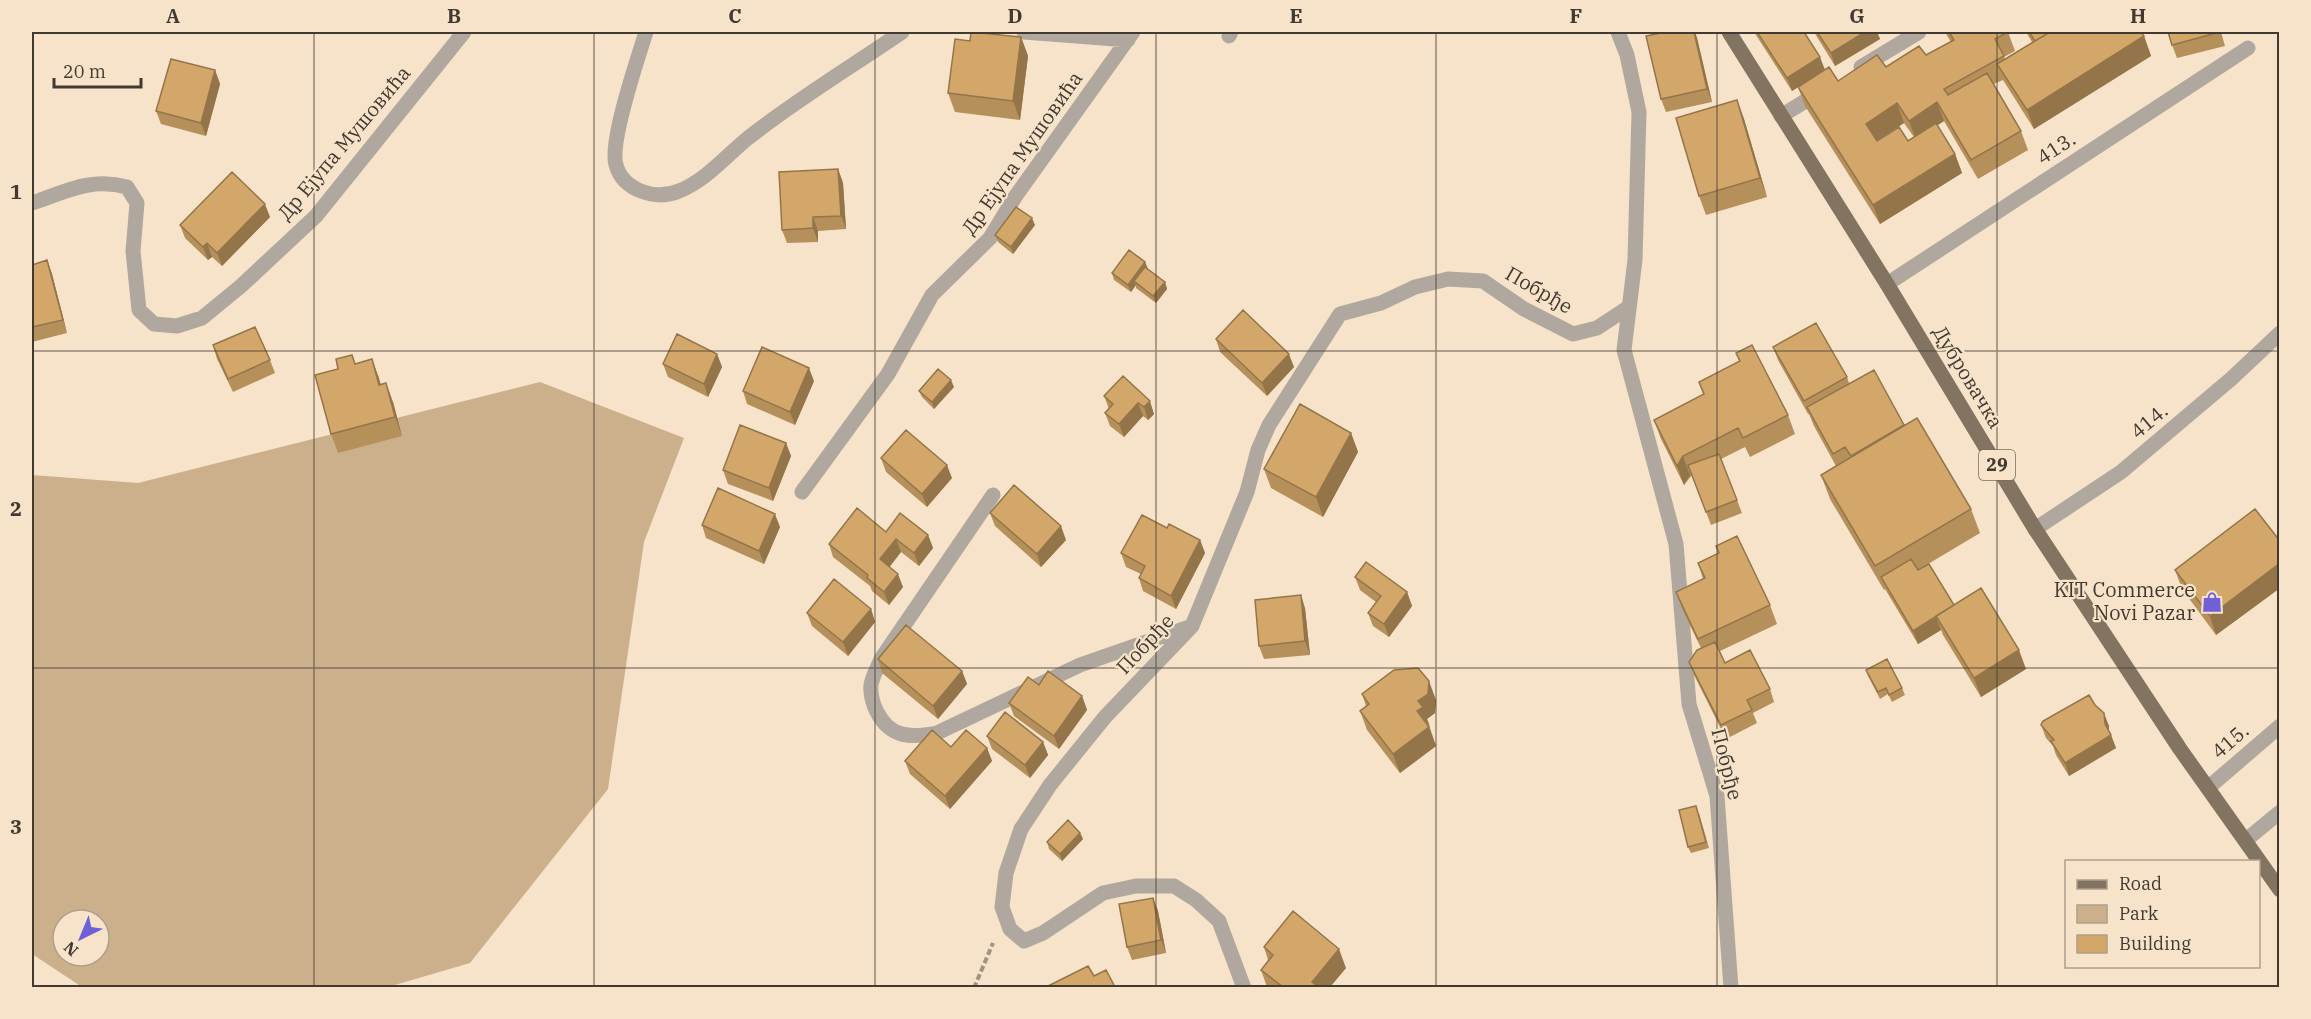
<svg xmlns="http://www.w3.org/2000/svg" width="2311" height="1019" font-family="'IBM Plex Serif',serif">
	<rect width="100%" height="100%" fill="#f6e3ca"/>
	<path fill="#ccb08c" fill-rule="evenodd" d="M 540,382 L 684,438 L 644,542 L 608,789 L 470,963 L 388,987 L 82,987 L 32,954 L 32,475 L 138,483 ZM 63,920 L 99,920 L 99,956 L 63,956 Z"/>
	<g fill="none" stroke-linecap="round" stroke-linejoin="round">
		<path stroke="#a19381" stroke-width="4" stroke-dasharray="6 3" stroke-linecap="butt" d="M 974,988 L 993,943"/>
		<path stroke="#b0a89e" stroke-width="15" d="M 1229,36 L 1231,32"/>
		<path stroke="#b0a89e" stroke-width="15" d="M 646,32 C 638,58 609,142 616,165 C 623,190 655,201 679,191 C 705,181 726,156 748,138 C 796,100 851,67 902,32
			M 1024,32 L 1128,40
			M 1618,32 L 1627,55 L 1639,112 L 1635,260 L 1624,350 L 1676,544 L 1689,704 L 1717,796 L 1731,988
			M 1861,67 L 1919,32
			M 1781,116 L 1820,92
			M 32,203 C 65,192 91,177 127,187 L 137,203 L 133,251 L 139,310 L 154,324 L 177,326 L 202,318 L 241,286 L 316,216 L 464,32
			M 1887,284 L 2248,48
			M 802,492 L 888,374 L 932,295 L 990,238 L 1015,197 L 1133,32
			M 993,495 L 881,659 C 878,667 872,677 871,685 C 870,693 873,705 877,712 C 890,738 911,738 937,733 L 1080,665 L 1189,627
			M 2035,529 L 2121,472 L 2231,379 L 2280,333
			M 2209,787 L 2280,726
			M 2246,840 L 2280,812
			M 1244,988 L 1219,921 L 1196,900 L 1174,886 L 1136,886 L 1103,893 L 1043,933 L 1024,941 L 1010,929 L 1002,907 L 1006,873 L 1021,829 L 1050,785 L 1105,717 L 1192,626 L 1247,492 L 1258,450 L 1269,425 L 1340,314 L 1381,303 L 1415,287 L 1448,279 L 1483,281 L 1524,309 L 1573,334 L 1597,328 L 1629,307"/>
		<path stroke="#837461" stroke-width="15" d="M 1729,32 L 1887,284 L 2035,529 L 2180,749 L 2280,890"/>
	</g>
	<path fill="#b5905b" fill-rule="evenodd" d="M 1666,32 L 1695,32 L 1697,38 L 1712,102 L 1666,112 L 1661,99 Z
		M 1754,32 L 1804,32 L 1825,70 L 1838,81 L 1926,55 L 1951,42 L 1945,32 L 2008,32 L 2015,51 L 2004,57 L 2005,59 L 2032,42 L 2026,32 L 2141,32 L 2144,36 L 2151,56 L 2034,129 L 2003,80 L 1994,84 L 2021,131 L 2028,150 L 1978,179 L 1944,121 L 1937,125 L 1955,154 L 1962,173 L 1880,224 L 1805,106 L 1798,87 L 1792,91 ZM 1904,123 L 1914,137 L 1908,141 L 1876,141 Z
		M 1814,32 L 1877,32 L 1880,39 L 1835,66 Z
		M 2221,32 L 2225,46 L 2177,58 L 2172,45 Z
		M 1021,37 L 1028,56 L 1020,120 L 955,112 L 948,93 L 970,41 Z
		M 215,70 L 220,84 L 206,136 L 161,124 L 156,111 Z
		M 1737,100 L 1744,119 L 1767,197 L 1706,215 L 1699,196 Z
		M 838,169 L 843,183 L 846,229 L 818,231 L 818,242 L 787,243 L 782,230 Z
		M 270,217 L 222,266 L 212,257 L 208,260 L 185,238 L 180,225 Z
		M 1035,225 L 1013,254 L 998,242 L 995,235 Z
		M 47,260 L 52,274 L 67,333 L 32,342 L 32,265 Z
		M 1145,262 L 1148,269 L 1165,282 L 1167,289 L 1156,303 L 1136,288 L 1136,285 L 1131,292 L 1114,280 L 1112,273 Z
		M 1216,339 L 1294,367 L 1267,396 L 1220,352 Z
		M 213,345 L 270,360 L 275,373 L 233,392 L 217,359 Z
		M 1773,347 L 1847,377 L 1849,383 L 1904,425 L 1971,509 L 1980,533 L 1918,570 L 1954,605 L 2026,669 L 1981,697 L 1943,635 L 1941,630 L 1918,644 L 1885,589 L 1884,590 L 1830,499 L 1821,475 L 1836,466 L 1814,426 L 1809,414 L 1808,414 L 1778,360 Z
		M 1736,353 L 1788,415 L 1795,434 L 1750,457 L 1745,447 L 1721,459 L 1742,513 L 1711,525 L 1692,475 L 1684,485 L 1661,439 L 1654,420 L 1703,394 L 1699,382 L 1739,361 Z
		M 717,354 L 722,367 L 708,397 L 668,377 L 663,364 Z
		M 372,359 L 380,384 L 393,402 L 402,436 L 338,453 L 331,434 L 356,364 Z
		M 1123,376 L 1154,414 L 1148,420 L 1143,416 L 1124,437 L 1110,426 L 1105,413 L 1109,409 L 1104,396 Z
		M 814,381 L 795,425 L 747,404 L 743,391 Z
		M 954,387 L 934,409 L 922,397 L 919,391 Z
		M 1351,433 L 1358,452 L 1323,517 L 1271,488 L 1264,469 Z
		M 786,443 L 791,456 L 773,501 L 728,484 L 723,470 Z
		M 881,458 L 952,478 L 927,507 L 886,472 Z
		M 990,513 L 1066,540 L 1041,567 L 995,526 Z
		M 702,525 L 780,527 L 764,564 L 706,538 Z
		M 1167,528 L 1200,540 L 1205,553 L 1176,609 L 1143,591 L 1139,578 L 1141,574 L 1126,567 L 1121,553 Z
		M 928,535 L 933,548 L 919,566 L 901,552 L 889,567 L 903,587 L 889,605 L 872,591 L 870,586 L 833,557 L 829,544 Z
		M 2280,541 L 2280,588 L 2216,635 L 2182,589 L 2175,570 Z
		M 1716,546 L 1770,605 L 1777,624 L 1720,651 L 1725,663 L 1770,689 L 1774,702 L 1753,713 L 1757,723 L 1726,739 L 1694,675 L 1689,662 L 1701,648 L 1683,611 L 1676,592 L 1703,579 L 1698,563 L 1718,554 Z
		M 1355,577 L 1407,592 L 1412,606 L 1389,637 L 1373,626 L 1368,613 L 1376,602 L 1360,590 Z
		M 1305,608 L 1310,655 L 1264,659 L 1259,646 Z
		M 871,609 L 875,622 L 848,656 L 812,626 L 807,613 Z
		M 878,659 L 962,671 L 967,684 L 938,719 L 882,673 Z
		M 1866,670 L 1902,688 L 1905,695 L 1892,702 L 1888,694 L 1880,699 L 1868,676 Z
		M 1362,694 L 1436,700 L 1435,713 L 1427,719 L 1436,746 L 1400,773 L 1367,730 L 1360,711 L 1366,706 Z
		M 1082,696 L 1087,710 L 1059,749 L 1014,716 L 1009,703 Z
		M 2095,705 L 2109,726 L 2109,731 L 2116,748 L 2069,776 L 2056,755 L 2053,746 L 2046,738 L 2041,725 Z
		M 987,736 L 1043,742 L 1048,755 L 1030,778 L 992,749 Z
		M 951,747 L 987,748 L 992,761 L 950,809 L 910,774 L 905,761 Z
		M 1699,813 L 1709,848 L 1691,853 L 1688,847 Z
		M 1080,833 L 1083,839 L 1062,861 L 1049,849 L 1047,842 Z
		M 1153,898 L 1158,911 L 1166,953 L 1132,960 L 1127,947 Z
		M 1264,947 L 1346,968 L 1330,987 L 1267,987 L 1261,970 L 1268,960 Z"/>
	<path fill="#94754a" d="M 1694,32 L 1695,32 L 1697,38 L 1712,102 L 1707,89 Z
		M 1865,32 L 1877,32 L 1880,39 L 1835,66 L 1831,53 Z
		M 2144,36 L 2151,56 L 2034,129 L 2027,110 Z
		M 1021,37 L 1028,56 L 1020,120 L 1013,101 Z
		M 1820,57 L 1825,70 L 1792,91 L 1787,78 Z
		M 215,70 L 220,84 L 206,136 L 201,123 Z
		M 1737,100 L 1744,119 L 1767,197 L 1760,178 Z
		M 1937,102 L 1944,121 L 1916,140 L 1909,121 Z
		M 1897,103 L 1904,123 L 1873,143 L 1866,124 Z
		M 1955,154 L 1962,173 L 1880,224 L 1873,205 Z
		M 838,169 L 843,183 L 846,229 L 841,216 Z
		M 265,204 L 270,217 L 222,266 L 217,253 Z
		M 813,217 L 818,231 L 818,242 L 813,228 Z
		M 1032,218 L 1035,225 L 1013,254 L 1011,247 Z
		M 207,243 L 212,257 L 208,260 L 203,247 Z
		M 47,260 L 52,274 L 67,333 L 63,320 Z
		M 1145,262 L 1148,269 L 1134,281 L 1136,285 L 1131,292 L 1128,285 Z
		M 1165,282 L 1167,289 L 1156,303 L 1153,296 Z
		M 717,354 L 722,367 L 708,397 L 704,384 Z
		M 1289,354 L 1294,367 L 1267,396 L 1262,383 Z
		M 372,359 L 379,378 L 386,404 L 379,385 Z
		M 809,368 L 814,381 L 795,425 L 790,412 Z
		M 951,380 L 954,387 L 934,409 L 932,402 Z
		M 386,383 L 393,402 L 402,436 L 395,417 Z
		M 1150,401 L 1154,414 L 1148,420 L 1144,407 Z
		M 1138,403 L 1143,416 L 1124,437 L 1119,424 Z
		M 1351,433 L 1358,452 L 1323,517 L 1316,497 Z
		M 786,443 L 791,456 L 773,501 L 769,488 Z
		M 1683,456 L 1690,475 L 1684,485 L 1677,466 Z
		M 947,465 L 952,478 L 927,507 L 922,494 Z
		M 775,514 L 780,527 L 764,564 L 759,551 Z
		M 1061,526 L 1066,540 L 1041,567 L 1037,554 Z
		M 928,535 L 933,548 L 919,566 L 914,553 Z
		M 896,539 L 901,552 L 885,573 L 880,559 Z
		M 1200,540 L 1205,553 L 1176,609 L 1171,596 Z
		M 2280,563 L 2280,588 L 2216,635 L 2210,616 Z
		M 898,574 L 903,587 L 889,605 L 884,592 Z
		M 1407,592 L 1412,606 L 1389,637 L 1384,624 Z
		M 1301,595 L 1305,608 L 1310,655 L 1305,641 Z
		M 871,609 L 875,622 L 848,656 L 843,642 Z
		M 1936,617 L 1941,630 L 1918,644 L 1913,631 Z
		M 2019,650 L 2026,669 L 1981,697 L 1974,678 Z
		M 962,671 L 967,684 L 938,719 L 933,706 Z
		M 1429,681 L 1436,700 L 1435,713 L 1427,719 L 1430,726 L 1417,711 L 1418,701 Z
		M 1082,696 L 1087,710 L 1059,749 L 1054,736 Z
		M 2104,713 L 2109,726 L 2109,736 L 2111,735 L 2116,748 L 2069,776 L 2065,763 L 2105,724 Z
		M 1429,727 L 1436,746 L 1400,773 L 1393,754 Z
		M 1043,742 L 1048,755 L 1030,778 L 1025,765 Z
		M 987,748 L 992,761 L 950,809 L 945,796 Z
		M 1080,833 L 1083,839 L 1062,861 L 1060,854 Z
		M 1153,898 L 1158,911 L 1166,953 L 1161,940 Z
		M 1339,949 L 1346,968 L 1330,987 L 1314,987 L 1312,982 Z"/>
	<path fill="#d3a76a" stroke="#94754a" stroke-width="1.5" d="M 971,32 L 1021,37 L 1013,101 L 948,93 L 955,39 L 970,41 Z
		M 1666,32 L 1694,32 L 1707,89 L 1661,99 L 1646,36 Z
		M 1757,32 L 1804,32 L 1820,57 L 1787,78 Z
		M 1817,32 L 1865,32 L 1831,53 Z
		M 1949,32 L 2008,32 L 1995,39 L 2004,56 L 1944,89 L 1948,95 L 1987,73 L 2021,131 L 1971,160 L 1937,102 L 1909,121 L 1897,103 L 1866,124 L 1877,141 L 1899,127 L 1908,141 L 1936,123 L 1955,154 L 1873,205 L 1798,87 L 1829,67 L 1838,81 L 1877,55 L 1886,67 L 1919,46 L 1926,55 L 1954,40 Z
		M 2029,32 L 2050,32 L 2035,41 Z
		M 2050,32 L 2141,32 L 2144,36 L 2027,110 L 1997,64 Z
		M 2168,32 L 2220,32 L 2172,45 Z
		M 171,59 L 215,70 L 201,123 L 156,111 Z
		M 1737,100 L 1760,178 L 1699,196 L 1676,118 Z
		M 838,169 L 841,216 L 813,217 L 813,228 L 782,230 L 779,172 Z
		M 232,172 L 265,204 L 217,253 L 207,243 L 203,247 L 180,225 Z
		M 1016,207 L 1032,218 L 1011,247 L 995,235 Z
		M 1129,250 L 1145,262 L 1128,285 L 1112,273 Z
		M 47,260 L 63,320 L 32,327 L 32,265 Z
		M 1145,267 L 1165,282 L 1153,296 L 1134,281 Z
		M 1243,310 L 1289,354 L 1262,383 L 1216,339 Z
		M 1816,323 L 1847,377 L 1804,401 L 1773,347 Z
		M 255,327 L 270,360 L 228,379 L 213,345 Z
		M 677,334 L 717,354 L 704,384 L 663,364 Z
		M 1752,345 L 1788,415 L 1743,438 L 1738,428 L 1683,456 L 1677,466 L 1654,420 L 1704,394 L 1699,382 L 1740,361 L 1736,353 Z
		M 762,347 L 809,368 L 790,412 L 743,391 Z
		M 352,355 L 355,364 L 372,359 L 379,385 L 386,383 L 395,417 L 331,434 L 315,375 L 338,369 L 336,359 Z
		M 938,369 L 951,380 L 932,402 L 919,391 Z
		M 1874,370 L 1904,425 L 1851,456 L 1845,447 L 1833,454 L 1807,407 Z
		M 1123,376 L 1150,401 L 1144,407 L 1138,403 L 1119,424 L 1105,413 L 1113,404 L 1104,396 Z
		M 1300,404 L 1351,433 L 1316,497 L 1264,469 Z
		M 1917,418 L 1971,509 L 1875,566 L 1821,475 Z
		M 740,425 L 786,443 L 769,488 L 723,470 Z
		M 906,430 L 947,465 L 922,494 L 881,458 Z
		M 1719,454 L 1737,500 L 1706,512 L 1688,465 Z
		M 1014,485 L 1061,526 L 1037,554 L 990,513 Z
		M 718,488 L 775,514 L 759,551 L 702,525 Z
		M 857,508 L 886,532 L 900,513 L 928,535 L 914,553 L 896,539 L 880,559 L 898,574 L 884,592 L 867,578 L 868,575 L 829,544 Z
		M 2255,509 L 2280,541 L 2280,563 L 2210,616 L 2175,570 Z
		M 1142,515 L 1167,528 L 1169,524 L 1200,540 L 1171,596 L 1139,578 L 1145,566 L 1121,553 Z
		M 1737,536 L 1770,605 L 1698,639 L 1676,592 L 1705,578 L 1698,563 L 1719,553 L 1716,546 Z
		M 1911,559 L 1918,570 L 1929,564 L 1954,605 L 1913,631 L 1881,577 Z
		M 1366,562 L 1407,592 L 1384,624 L 1368,613 L 1381,596 L 1355,577 Z
		M 834,579 L 871,609 L 843,642 L 807,613 Z
		M 1981,588 L 2019,650 L 1974,678 L 1936,616 Z
		M 1301,595 L 1305,641 L 1259,646 L 1255,600 Z
		M 906,625 L 962,671 L 933,706 L 878,659 Z
		M 1715,642 L 1725,663 L 1750,650 L 1770,689 L 1747,700 L 1752,710 L 1721,725 L 1689,662 L 1697,650 Z
		M 1887,659 L 1902,688 L 1889,695 L 1886,688 L 1878,692 L 1866,670 Z
		M 1418,668 L 1429,681 L 1428,694 L 1418,701 L 1423,707 L 1417,711 L 1429,727 L 1393,754 L 1360,711 L 1369,704 L 1362,694 L 1394,670 Z
		M 1048,671 L 1082,696 L 1054,736 L 1009,703 L 1028,677 L 1039,685 Z
		M 2089,695 L 2095,705 L 2104,713 L 2105,724 L 2111,735 L 2065,763 L 2051,741 L 2054,740 L 2041,725 L 2043,721 Z
		M 1005,712 L 1043,742 L 1025,765 L 987,736 Z
		M 932,730 L 951,747 L 966,730 L 987,748 L 945,796 L 905,761 Z
		M 1696,806 L 1706,842 L 1688,847 L 1679,810 Z
		M 1068,820 L 1080,833 L 1060,854 L 1047,842 Z
		M 1153,898 L 1161,940 L 1127,947 L 1119,904 Z
		M 1293,911 L 1339,949 L 1312,982 L 1319,987 L 1283,987 L 1261,970 L 1273,955 L 1264,947 Z
		M 1088,966 L 1094,976 L 1106,970 L 1115,987 L 1049,987 L 1048,986 Z"/>
	<path fill="none" stroke="#423a30" stroke-width="1.5" stroke-opacity="0.55" d="M 314,32 L 314,988M 594,32 L 594,988M 875,32 L 875,988M 1156,32 L 1156,988M 1436,32 L 1436,988M 1717,32 L 1717,988M 1997,32 L 1997,988M 32,351 L 2280,351M 32,668 L 2280,668"/>
	<defs>
		<g id="shop-bare" transform="scale(1.62)"><path d="M-5-2.5h2.3a2.7 3.5 0 0 1 5.4 0H5L5.5 6h-11ZM-1.5-2.5h3a1.5 2.3 0 0 0-3 0Z" fill="#6f5fd9" stroke="#f6e3ca" stroke-width="2.5" paint-order="stroke"/></g>
	</defs>
	<g fill-rule="evenodd">
		<use href="#shop-bare" x="2212" y="602"/>
	</g>
	<g text-anchor="middle" stroke-width="4.5" stroke-linejoin="round" paint-order="stroke">
		<rect fill="#f6e3ca" stroke="#786d5e" stroke-width="1.5" x="1979" y="450" width="36" height="30" rx="4.5"/>
		<g font-size="18" font-weight="bold" fill="#423a30">
			<text x="1997" y="471">29</text>
		</g>
		<g font-size="20" fill="#423a30" stroke="#f6e3ca">
			<text transform="translate(344 143) rotate(-50)" y="7">Др Ејупа Мушовића</text>
			<text transform="translate(2056 148) rotate(-33)" y="7">413.</text>
			<text transform="translate(1022 153) rotate(-55)" y="7">Др Ејупа Мушовића</text>
			<text transform="translate(1539 290) rotate(30)" y="7">Побрђе</text>
			<text transform="translate(1968 377) rotate(59)" y="7">Дубровачка</text>
			<text transform="translate(2149 421) rotate(-40)" y="7">414.</text>
			<text transform="translate(1145 644) rotate(-47)" y="7">Побрђе</text>
			<text transform="translate(2230 741) rotate(-41)" y="7">415.</text>
			<text transform="translate(1727 764) rotate(76)" y="7">Побрђе</text>
		</g>
		<g font-size="20" fill="#423a30" stroke="#f6e3ca" text-anchor="end">
			<text x="2195" y="597">KIT Commerce<tspan x="2195" dy="23">Novi Pazar</tspan></text>
		</g>
	</g>
	<rect width="2311" height="1019" fill="none" stroke="#f6e3ca" stroke-width="66"/>
	<rect x="2065" y="860" width="195" height="108" fill="#f6e3ca" stroke="#ae9f8c" stroke-width="1.5"/>
	<rect x="2077" y="880" width="30" height="9" fill="#837461" stroke="#ae9f8c" stroke-width="1.5"/>
	<text x="2119" y="890" font-size="18" fill="#423a30">Road</text>
	<rect x="2077" y="905" width="30" height="18" fill="#ccb08c" stroke="#ae9f8c" stroke-width="1.5"/>
	<text x="2119" y="920" font-size="18" fill="#423a30">Park</text>
	<rect x="2077" y="935" width="30" height="18" fill="#d3a76a" stroke="#ae9f8c" stroke-width="1.5"/>
	<text x="2119" y="950" font-size="18" fill="#423a30">Building</text>
	<g transform="translate(81 938) rotate(223)"><circle r="28" fill="#f6e3ca" stroke="#ae9f8c" stroke-width="1.5"/>
	<path d="M0-4.5L10 22L0 15L-10 22Z" fill="#6f5fd9"/>
	<text y="-9" font-size="16" font-weight="bold" text-anchor="middle" fill="#423a30">N</text>
	</g>
	<path d="M54 78v9h87v-9" fill="none" stroke="#423a30" stroke-width="3"/>
	<text x="63" y="78" font-size="18" fill="#423a30" stroke="#f6e3ca" stroke-width="4.5" paint-order="stroke">20 m</text>
	<rect x="33" y="33" width="2245" height="953" fill="none" stroke="#423a30" stroke-width="2"/>
	<g font-size="20" text-anchor="middle" font-weight="bold" fill="#423a30">
		<text x="173" y="23">A</text>
		<text x="454" y="23">B</text>
		<text x="735" y="23">C</text>
		<text x="1015" y="23">D</text>
		<text x="1296" y="23">E</text>
		<text x="1576" y="23">F</text>
		<text x="1857" y="23">G</text>
		<text x="2138" y="23">H</text>
		<text x="16" y="199">1</text>
		<text x="16" y="516">2</text>
		<text x="16" y="834">3</text>
	</g>
</svg>
